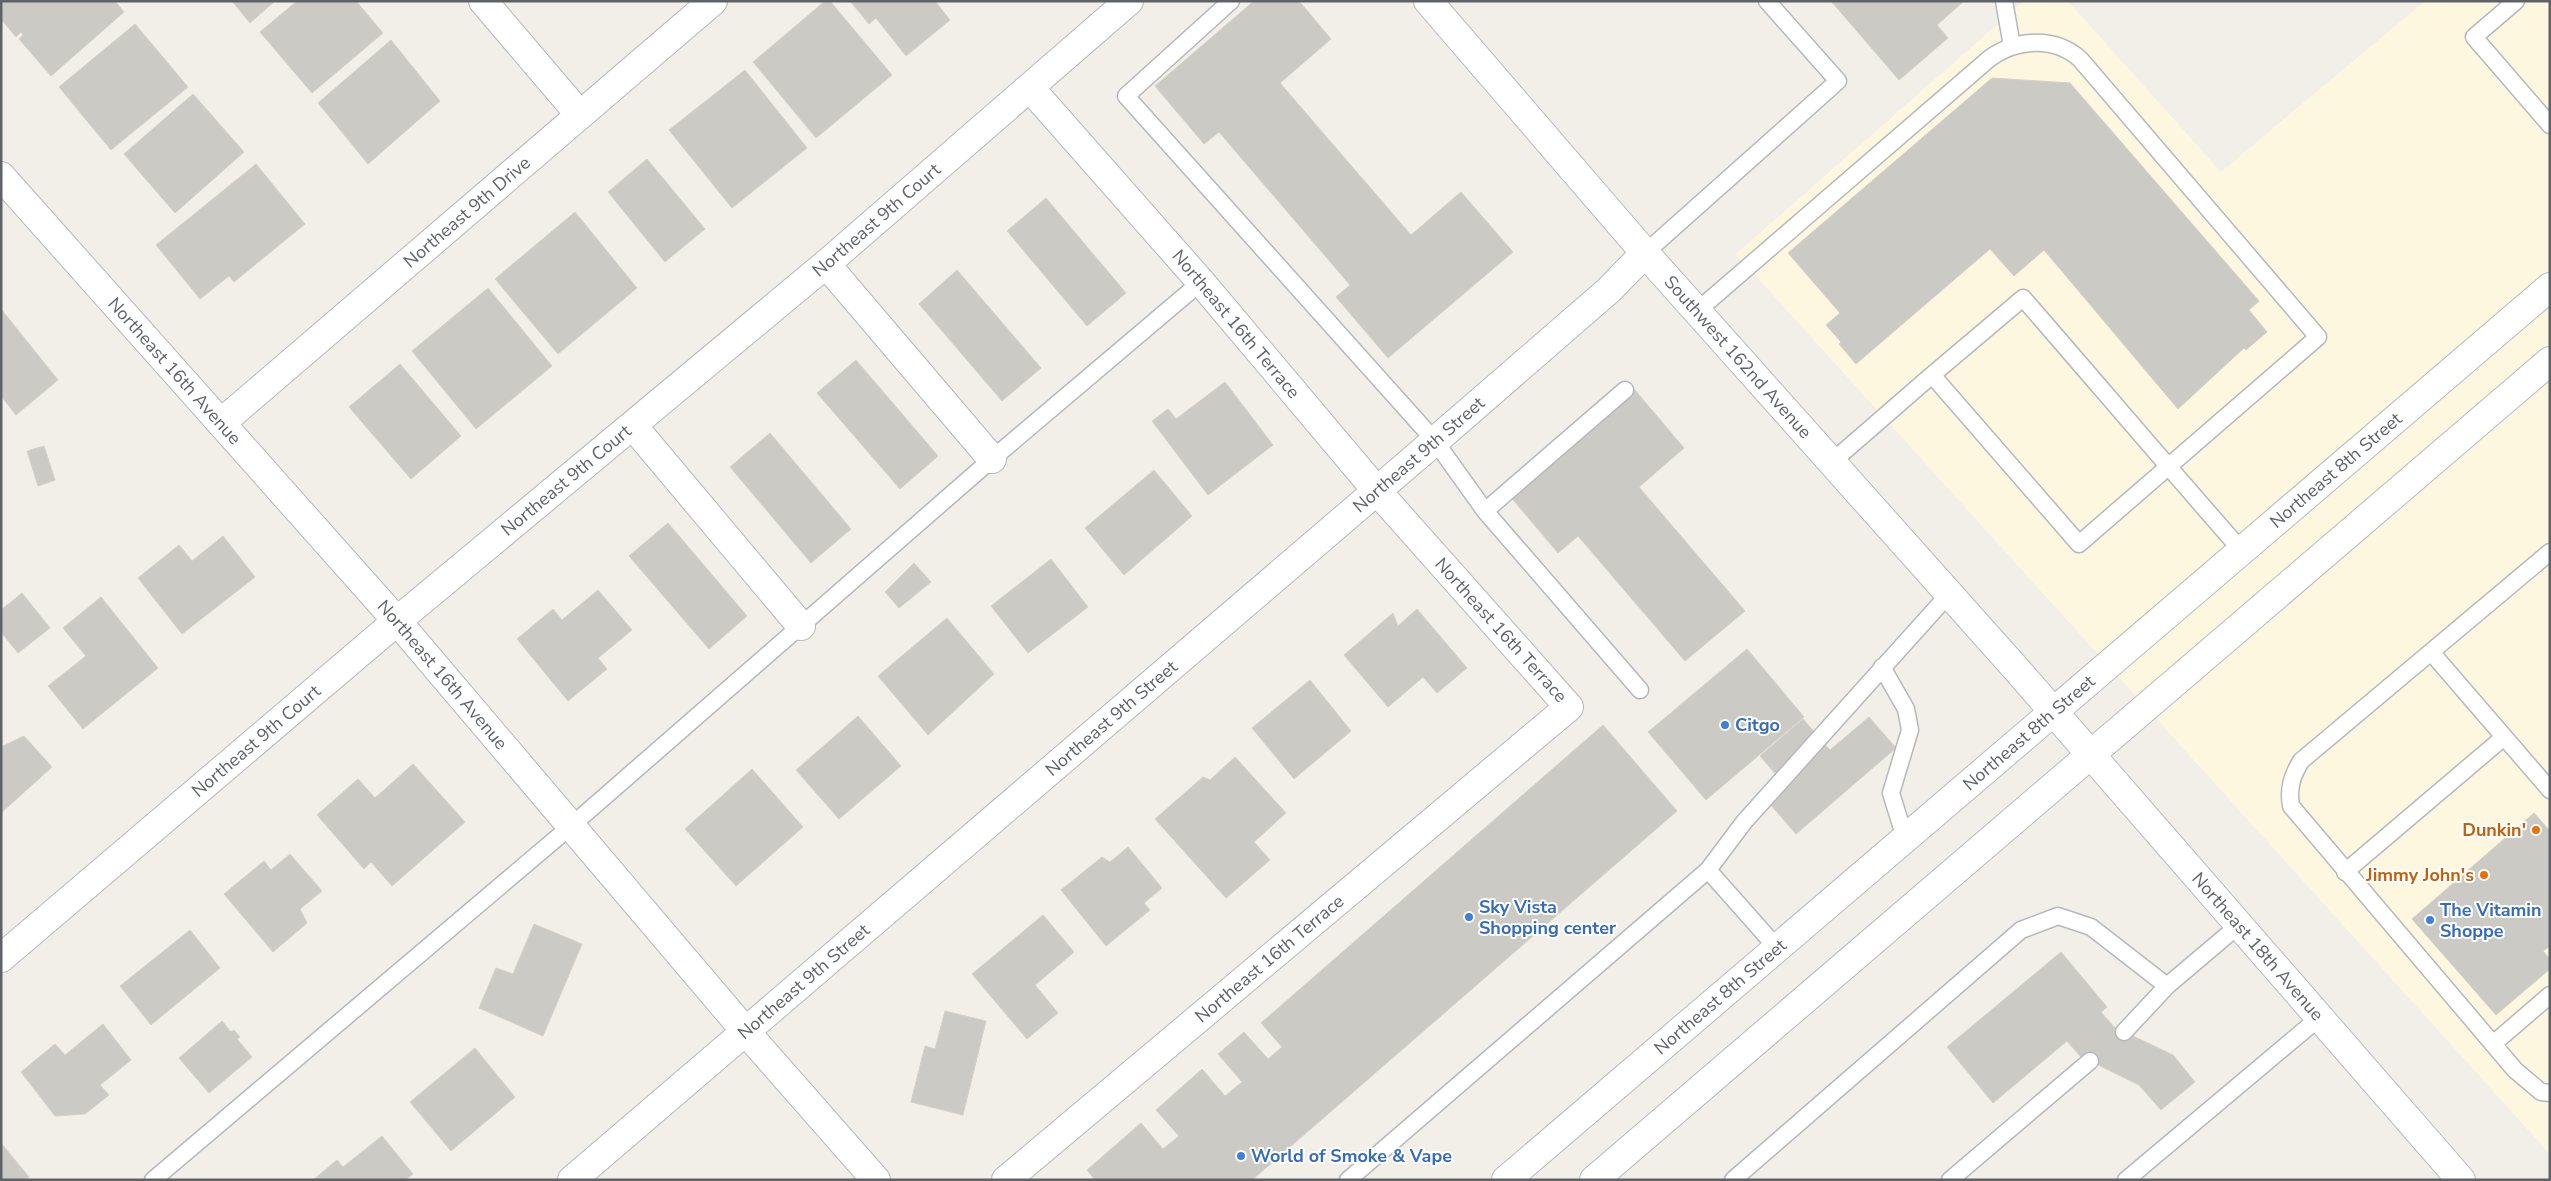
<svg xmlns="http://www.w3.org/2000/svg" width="2551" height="1181" font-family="'Nunito Sans',sans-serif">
	<rect width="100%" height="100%" fill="#f1efe8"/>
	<path fill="#fef7e0" d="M 2024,1 L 2068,1 L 2221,172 L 2425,1 L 2550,1 L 2550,1154 L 1736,254 Z"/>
	<path fill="#cccac5" stroke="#d6d1c6" d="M 1,1 L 115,1 L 124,12 L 51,76 L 19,39 L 23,35 L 21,32 L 16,37 L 1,19 Z
		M 232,1 L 275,1 L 250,23 Z
		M 297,1 L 356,1 L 383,33 L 312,93 L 260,32 Z
		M 825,1 L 830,1 L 892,75 L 816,138 L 753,62 Z
		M 850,1 L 935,1 L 950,20 L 906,56 L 876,18 L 869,24 Z
		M 1254,1 L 1299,1 L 1331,39 L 1280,83 L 1411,235 L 1461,192 L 1513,252 L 1388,358 L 1336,297 L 1350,285 L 1219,132 L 1204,144 L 1155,86 Z
		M 1831,1 L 1964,1 L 1937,25 L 1948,38 L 1899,80 Z
		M 135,24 L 188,87 L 111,150 L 59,87 Z
		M 391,40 L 440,101 L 368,164 L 318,103 Z
		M 745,70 L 807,148 L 732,208 L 669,130 Z
		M 1992,78 L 2070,83 L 2259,301 L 2249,310 L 2267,332 L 2246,350 L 2244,348 L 2178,409 L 2044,250 L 2014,276 L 1990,249 L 1856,364 L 1839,344 L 1841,342 L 1826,325 L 1840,313 L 1788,253 Z
		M 193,94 L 244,152 L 175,213 L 124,154 Z
		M 647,159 L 705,229 L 665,262 L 608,192 Z
		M 256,164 L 305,224 L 234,282 L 229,276 L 200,299 L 156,245 Z
		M 1046,198 L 1126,293 L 1087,326 L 1007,231 Z
		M 575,212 L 637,288 L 558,354 L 495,279 Z
		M 957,270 L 1041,368 L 1002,401 L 919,304 Z
		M 488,288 L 552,366 L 476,429 L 412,351 Z
		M 1,309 L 58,380 L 16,415 L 1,396 Z
		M 856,360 L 938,456 L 900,489 L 817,393 Z
		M 400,364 L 461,436 L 411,479 L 349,407 Z
		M 1225,382 L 1273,445 L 1208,495 L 1152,421 L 1168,409 L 1176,419 Z
		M 1634,389 L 1684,448 L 1639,487 L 1745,611 L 1685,661 L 1578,536 L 1558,553 L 1509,495 Z
		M 770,433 L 851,529 L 811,563 L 730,467 Z
		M 44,446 L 55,480 L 38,486 L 27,451 Z
		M 1154,470 L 1192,516 L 1124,575 L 1085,528 Z
		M 668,523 L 747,616 L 709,649 L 629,556 Z
		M 223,536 L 255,577 L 182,634 L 138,578 L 179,545 L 192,561 Z
		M 1051,559 L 1088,607 L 1028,653 L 991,606 Z
		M 914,563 L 931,582 L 899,608 L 885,592 Z
		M 598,590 L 632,630 L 598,658 L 607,669 L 568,701 L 517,639 L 553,609 L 562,620 Z
		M 22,593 L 50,628 L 18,653 L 1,632 L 1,610 Z
		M 101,597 L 158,668 L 83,729 L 48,686 L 86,656 L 63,628 Z
		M 1417,609 L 1467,668 L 1437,693 L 1423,677 L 1388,707 L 1344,655 L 1393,613 L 1398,626 Z
		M 947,618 L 994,674 L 928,735 L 878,676 Z
		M 1747,649 L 1804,717 L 1706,800 L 1648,732 Z
		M 1310,680 L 1351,731 L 1294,779 L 1252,728 Z
		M 858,716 L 901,766 L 839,819 L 796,770 Z
		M 1869,717 L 1896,748 L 1796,834 L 1769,803 L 1787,787 L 1760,756 L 1803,719 L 1830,750 Z
		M 1603,725 L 1677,811 L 1252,1180 L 1095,1180 L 1087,1170 L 1141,1123 L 1163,1149 L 1179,1136 L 1156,1110 L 1202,1069 L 1225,1096 L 1242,1082 L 1218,1054 L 1244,1032 L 1268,1059 L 1282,1047 L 1261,1023 Z
		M 24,736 L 52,767 L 1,813 L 1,747 Z
		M 1235,757 L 1286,813 L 1254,842 L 1270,860 L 1226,898 L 1155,819 L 1203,777 L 1210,780 Z
		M 413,764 L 465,822 L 392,886 L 371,862 L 364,869 L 317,815 L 358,779 L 375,798 Z
		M 752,769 L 803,827 L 736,886 L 685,829 Z
		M 2534,813 L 2550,831 L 2550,946 L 2543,951 L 2550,959 L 2550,969 L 2496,1015 L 2412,919 Z
		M 1128,847 L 1162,888 L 1144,903 L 1150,910 L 1106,946 L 1061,890 L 1102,857 L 1110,862 Z
		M 290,854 L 322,891 L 300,909 L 307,923 L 273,952 L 224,894 L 264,861 L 271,870 Z
		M 1043,915 L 1074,952 L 1035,985 L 1058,1013 L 1027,1039 L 972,974 Z
		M 534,924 L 582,944 L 543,1036 L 479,1008 L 496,968 L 513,974 Z
		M 190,930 L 220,968 L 151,1025 L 120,986 Z
		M 2061,952 L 2107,1007 L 2101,1012 L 2114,1027 L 2173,1055 L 2195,1082 L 2161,1110 L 2139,1085 L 2080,1056 L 2067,1041 L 1993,1103 L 1947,1047 Z
		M 945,1011 L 986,1021 L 963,1115 L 911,1102 L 925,1046 L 935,1049 Z
		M 222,1021 L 231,1032 L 234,1030 L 240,1037 L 237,1039 L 252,1057 L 209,1093 L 179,1058 Z
		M 103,1024 L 131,1060 L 100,1085 L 109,1095 L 85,1114 L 55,1116 L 21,1072 L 55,1044 L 65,1055 Z
		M 475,1048 L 515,1097 L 451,1151 L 410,1102 Z
		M 382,1136 L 413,1174 L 405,1180 L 313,1180 L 337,1160 L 343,1167 Z
		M 1,1143 L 29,1177 L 22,1180 L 1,1180 Z"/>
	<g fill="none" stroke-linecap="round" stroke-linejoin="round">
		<g stroke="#b5b8bc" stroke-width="19">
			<path id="lane" d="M 1231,1 L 1126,96 L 1435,441 L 1485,511 L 1640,690
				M 2004,1 L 2012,46
				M 2516,1 L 2474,37 L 2550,125
				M 1645,253 L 1838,81 L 1767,1
				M 1697,311 L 1990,58 C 2017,39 2054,36 2080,59 L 2318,337 L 2079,544 L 1932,375 L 2023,298 C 2096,382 2168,467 2242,551
				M 1833,461 L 1932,375
				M 1485,511 L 1625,390
				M 2550,552 L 2301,761 C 2292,776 2288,788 2291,806 L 2515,1070 L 2541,1092 L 2550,1093
				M 2431,652 L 2550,790
				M 1882,667 L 1906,709 L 1910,730 L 1891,793 L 1905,838
				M 1708,870 L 1744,822 L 1949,594
				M 2345,872 L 2504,737
				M 2124,1032 L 2167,986
				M 2493,1044 L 2550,995
				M 153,1180 L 571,826 L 992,459 L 1201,282
				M 1348,1180 L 1708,870 L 1777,948
				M 1733,1180 L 2021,930 L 2058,916 L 2091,927 L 2167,986 L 2239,925
				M 1950,1180 L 2090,1061
				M 2126,1180 L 2320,1017"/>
		</g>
		<g stroke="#b5b8bc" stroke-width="30">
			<g id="street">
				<path d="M 483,1 L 580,115"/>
				<path id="s1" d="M 1,176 L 397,621 L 746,1032 L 876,1180"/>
				<path d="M 826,264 L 992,459"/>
				<path id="s2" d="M 221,423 L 713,1"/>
				<path d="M 633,426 L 801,626"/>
				<path id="s3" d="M 1,958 L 397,621 L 826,264 L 1129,1"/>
				<path id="s4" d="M 572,1180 L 1435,441 L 1609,290 L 1645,253"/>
				<path id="s5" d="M 1006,1180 L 1569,707 L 1377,491 L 1201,282 L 1030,88"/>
			</g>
		</g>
		<g stroke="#b6babf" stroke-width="30">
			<g id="secondary">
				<path id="s6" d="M 1428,1 L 1645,253 L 2018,671 L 2461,1180"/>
				<path id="s7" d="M 1506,1180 L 2550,287"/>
				<path d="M 1594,1180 L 2550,361"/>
			</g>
		</g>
		<use href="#lane" stroke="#fff" stroke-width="16"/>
		<use href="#street" stroke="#fff" stroke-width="28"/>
		<use href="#secondary" stroke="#fff" stroke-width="28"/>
	</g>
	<g fill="#3f7fe0" stroke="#fff" stroke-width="2">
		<circle cx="1725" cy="725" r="5"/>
		<circle cx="1469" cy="917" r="5"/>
		<circle cx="2430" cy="920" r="5"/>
		<circle cx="1241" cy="1156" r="5"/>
	</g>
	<g fill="#e8710a" stroke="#fff" stroke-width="2">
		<circle cx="2536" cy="830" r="5"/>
		<circle cx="2484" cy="875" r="5"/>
	</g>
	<g text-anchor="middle" stroke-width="4" stroke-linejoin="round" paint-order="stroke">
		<g font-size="18" fill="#5f6368" stroke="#fff">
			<text dy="6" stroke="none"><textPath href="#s2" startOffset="324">Northeast 9th Drive</textPath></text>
			<text dy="6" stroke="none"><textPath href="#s3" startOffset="1145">Northeast 9th Court</textPath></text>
			<text transform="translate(1236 324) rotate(50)" y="6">Northeast 16th Terrace</text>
			<text dy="6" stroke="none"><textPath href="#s6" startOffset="472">Southwest 162nd Avenue</textPath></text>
			<text dy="6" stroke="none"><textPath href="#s1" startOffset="261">Northeast 16th Avenue</textPath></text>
			<text dy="6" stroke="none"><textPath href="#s4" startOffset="1115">Northeast 9th Street</textPath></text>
			<text dy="6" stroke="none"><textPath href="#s7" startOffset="1092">Northeast 8th Street</textPath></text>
			<text dy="6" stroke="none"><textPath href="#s3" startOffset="740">Northeast 9th Court</textPath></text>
			<text transform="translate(1501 630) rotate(48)" y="6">Northeast 16th Terrace</text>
			<text dy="6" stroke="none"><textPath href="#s1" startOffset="666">Northeast 16th Avenue</textPath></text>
			<text dy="6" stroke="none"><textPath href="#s4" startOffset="710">Northeast 9th Street</textPath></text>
			<text dy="6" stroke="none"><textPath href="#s7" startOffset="688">Northeast 8th Street</textPath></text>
			<text dy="6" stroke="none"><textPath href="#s3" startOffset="335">Northeast 9th Court</textPath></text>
			<text dy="6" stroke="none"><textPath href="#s6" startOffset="1258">Northeast 18th Avenue</textPath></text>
			<text dy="6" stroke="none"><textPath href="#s5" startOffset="344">Northeast 16th Terrace</textPath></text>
			<text dy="6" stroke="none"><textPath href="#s4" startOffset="305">Northeast 9th Street</textPath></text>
			<text dy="6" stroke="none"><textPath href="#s7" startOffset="282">Northeast 8th Street</textPath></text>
		</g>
		<g font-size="18" font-weight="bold" fill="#366cbe" stroke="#fff" text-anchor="start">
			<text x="1735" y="731">Citgo</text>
			<text x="1479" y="913">Sky Vista<tspan x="1479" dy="21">Shopping center</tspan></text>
			<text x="2440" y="916">The Vitamin<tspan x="2440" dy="21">Shoppe</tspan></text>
			<text x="1251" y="1162">World of Smoke &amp; Vape</text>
		</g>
		<g font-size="18" font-weight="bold" fill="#c56008" stroke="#fff" text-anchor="end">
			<text x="2526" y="836">Dunkin'</text>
			<text x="2474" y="881">Jimmy John's</text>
		</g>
	</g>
	<rect width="2551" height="1181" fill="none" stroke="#5f6368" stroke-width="5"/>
</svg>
